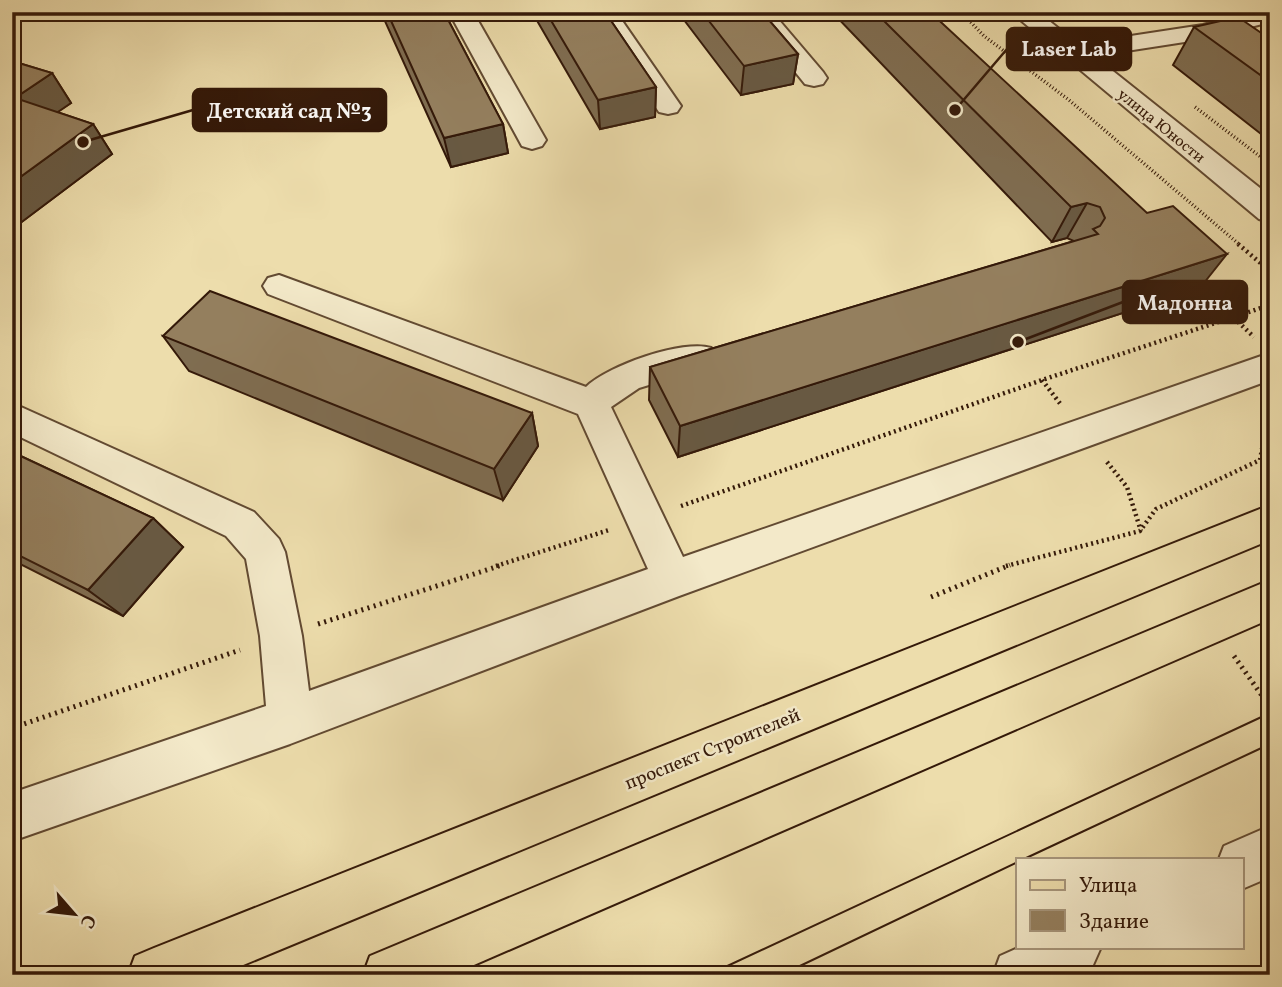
<svg xmlns="http://www.w3.org/2000/svg" width="1282" height="987" font-family="Vollkorn,serif">
	<rect width="100%" height="100%" fill="#edddac"/>
	<filter id="stains"><feTurbulence type="fractalNoise" baseFrequency=".00286" numOctaves="4"/><feColorMatrix values="0 0 0 0 .2 0 0 0 0 .09 0 0 0 0 .02 0 0 0 .5 -.17"/></filter>
	<radialGradient id="worn" r=".72"><stop offset=".6" stop-color="#630" stop-opacity="0"/><stop offset="1" stop-color="#630" stop-opacity=".3"/></radialGradient>
	<g fill="none" stroke-linecap="round" stroke-linejoin="round">
		<g stroke="#624a32" stroke-width="4">
			<path id="minor" d="M 449,12 L 473,12 L 546,140 L 542,146 L 532,149 L 522,146 Z
				M 592,12 L 616,12 L 681,106 L 677,112 L 668,114 L 659,112 Z
				M 747,12 L 772,12 L 823,72 L 827,78 L 823,84 L 814,86 L 805,84 Z
				M 1011,12 L 1038,12 L 1078,44 L 1203,25 L 1252,12 L 1270,12 L 1270,22 L 1204,39 L 1094,56 L 1270,196 L 1270,222 L 1259,219 Z
				M 279,275 L 586,387 C 607,366 683,339 711,348 L 716,357 L 711,366 L 639,388 L 611,407 L 683,557 L 1270,353 L 1270,380 L 679,596 L 290,744 L 12,841 L 12,793 L 266,706 L 260,636 L 246,559 L 226,536 L 12,433 L 12,403 L 254,512 L 279,539 L 285,552 L 302,636 L 309,691 L 648,569 L 578,414 L 268,294 L 263,286 L 268,278 Z
				M 1270,826 L 1270,877 L 1242,889 L 1242,859 L 1219,859 L 1224,846 Z
				M 1020,947 L 1101,947 L 1093,965 L 1075,975 L 993,975 L 1000,956 Z"/>
		</g>
		<g stroke="#341909" stroke-width="4">
			<path id="major" d="M 1270,505 L 1270,540 L 219,975 L 128,975 L 135,956 L 154,948 Z
				M 1270,580 L 1270,619 L 451,975 L 363,975 L 370,956 Z"/>
		</g>
		<path stroke="#341909" stroke-width="3.5" stroke-dasharray="1 2.5" stroke-linecap="butt" d="M 961,12 L 984,36 L 1069,100 L 1240,245
			M 1195,107 L 1270,164"/>
		<path stroke="#341909" stroke-width="4.5" stroke-dasharray="2 3.5" stroke-linecap="butt" d="M 1238,244 L 1270,271
			M 1234,318 L 1254,337
			M 1042,380 L 1062,406
			M 1107,462 L 1127,487 L 1141,531
			M 681,506 L 1042,380 L 1270,305
			M 496,566 L 609,530
			M 1006,566 L 1140,531 L 1156,509 L 1260,460 L 1270,405"/>
		<path stroke="#341909" stroke-width="5" stroke-dasharray="2 4.5" stroke-linecap="butt" d="M 931,597 L 1010,565
			M 318,624 L 502,565
			M 1234,656 L 1270,707
			M 12,728 L 240,650"/>
		<use href="#minor" fill="#f3e9c9" fill-rule="evenodd"/>
		<use href="#major" fill="#edddac" fill-rule="evenodd"/>
		<path stroke="#341909" stroke-width="2" d="M 1024,859 L 1270,744
			M 708,975 L 1270,713
			M 781,975 L 1018,862"/>
	</g>
	<path fill="#7f6d51" stroke="#341909" stroke-width="2" d="M 382,12 L 444,12 L 503,124 L 508,153 L 451,167 L 384,19 Z
		M 532,12 L 605,12 L 656,87 L 655,117 L 600,129 Z
		M 678,12 L 762,12 L 798,54 L 793,84 L 741,95 Z
		M 832,12 L 930,12 L 1200,288 L 678,457 L 649,400 L 650,367 L 1074,241 L 1067,238 L 1052,242 Z
		M 1194,27 L 1270,39 L 1270,141 L 1173,65 Z
		M 12,61 L 52,73 L 71,103 L 57,112 L 93,124 L 112,154 L 19,224 L 12,222 Z
		M 163,336 L 532,413 L 538,446 L 503,500 L 189,371 Z
		M 12,452 L 153,518 L 183,547 L 123,616 L 12,560 Z"/>
	<path fill="#685942" stroke="#341909" stroke-width="2" d="M 798,54 L 793,84 L 741,95 L 744,66 Z
		M 52,73 L 71,103 L 36,127 L 15,98 Z
		M 656,87 L 655,117 L 600,129 L 598,100 Z
		M 93,124 L 112,154 L 19,224 L 12,216 L 12,183 Z
		M 503,124 L 508,153 L 451,167 L 444,138 Z
		M 1087,203 L 1067,238 L 1052,242 L 1071,207 Z
		M 1227,254 L 1200,288 L 678,457 L 680,426 Z
		M 532,413 L 538,446 L 503,500 L 494,469 Z
		M 153,518 L 183,547 L 123,616 L 88,590 Z"/>
	<path fill="#947f5e" stroke="#341909" stroke-width="2" d="M 387,12 L 444,12 L 503,124 L 444,138 Z
		M 546,12 L 605,12 L 656,87 L 598,100 Z
		M 702,12 L 762,12 L 798,54 L 744,66 Z
		M 875,12 L 930,12 L 1147,213 L 1173,206 L 1227,254 L 680,426 L 650,367 L 1098,234 L 1093,229 L 1100,226 L 1105,218 L 1100,207 L 1087,203 L 1071,207 Z
		M 1238,17 L 1270,39 L 1270,82 L 1194,27 Z
		M 12,61 L 52,73 L 15,98 L 93,124 L 12,183 Z
		M 210,291 L 532,413 L 494,469 L 163,336 Z
		M 12,452 L 153,518 L 88,590 L 12,552 Z"/>
	<g text-anchor="middle" stroke-width="5" stroke-linejoin="round" paint-order="stroke">
		<g font-size="16" fill="#341909" stroke="#f3e9c9">
			<text transform="translate(1162 125) rotate(39)" y="6">улица Юности</text>
		</g>
		<g font-size="19" fill="#341909" stroke="#f3e9c9">
			<text transform="translate(712 748) rotate(-22)" y="7">проспект Строителей</text>
		</g>
	</g>
	<path fill="none" stroke="#341909" stroke-width="2.5" d="M955 110L1007 49M83 142L193 110M1018 342L1123 302"/>
	<g fill="#341909" stroke="#f3e9c9" stroke-width="2.5">
		<circle cx="955" cy="110" r="7"/>
		<circle cx="83" cy="142" r="7"/>
		<circle cx="1018" cy="342" r="7"/>
	</g>
	<g fill="#341909" stroke="#341909" stroke-width="2.5">
		<rect x="1007" y="28" width="124" height="42" rx="7"/>
		<rect x="193" y="89" width="193" height="42" rx="7"/>
		<rect x="1123" y="281" width="124" height="42" rx="7"/>
	</g>
	<g font-size="21" text-anchor="middle" font-weight="bold" fill="#fff">
		<text x="1069" y="56">Laser Lab</text>
		<text x="289" y="118">Детский сад №3</text>
		<text x="1185" y="310">Мадонна</text>
	</g>
	<rect width="1282" height="987" fill="none" stroke="#edddac" stroke-width="42"/>
	<rect x="14" y="14" width="1254" height="959" fill="none" stroke="#341909" stroke-width="3.5"/>
	<rect x="21" y="21" width="1240" height="945" fill="none" stroke="#341909" stroke-width="2"/>
	<rect x="1016" y="858" width="228" height="91" fill="#f3e9c9" stroke="#a7967c" stroke-width="2"/>
	<rect x="1030" y="880" width="35" height="10" fill="#edddac" stroke="#a7967c" stroke-width="2"/>
	<text x="1079" y="892" font-size="21" fill="#341909">Улица</text>
	<rect x="1030" y="910" width="35" height="21" fill="#947f5e" stroke="#a7967c" stroke-width="2"/>
	<text x="1079" y="928" font-size="21" fill="#341909">Здание</text>
	<g transform="translate(74 914) rotate(118)" stroke="#f3e9c9" stroke-width="5" paint-order="stroke">
	<path d="M0-5L12 26L0 18L-12 26Z" fill="#341909"/>
	<text y="-10" font-size="19" font-weight="bold" text-anchor="middle" fill="#341909">С</text>
	</g>
	<rect width="100%" height="100%" filter="url(#stains)"/>
	<rect width="100%" height="100%" fill="url(#worn)"/>
</svg>
